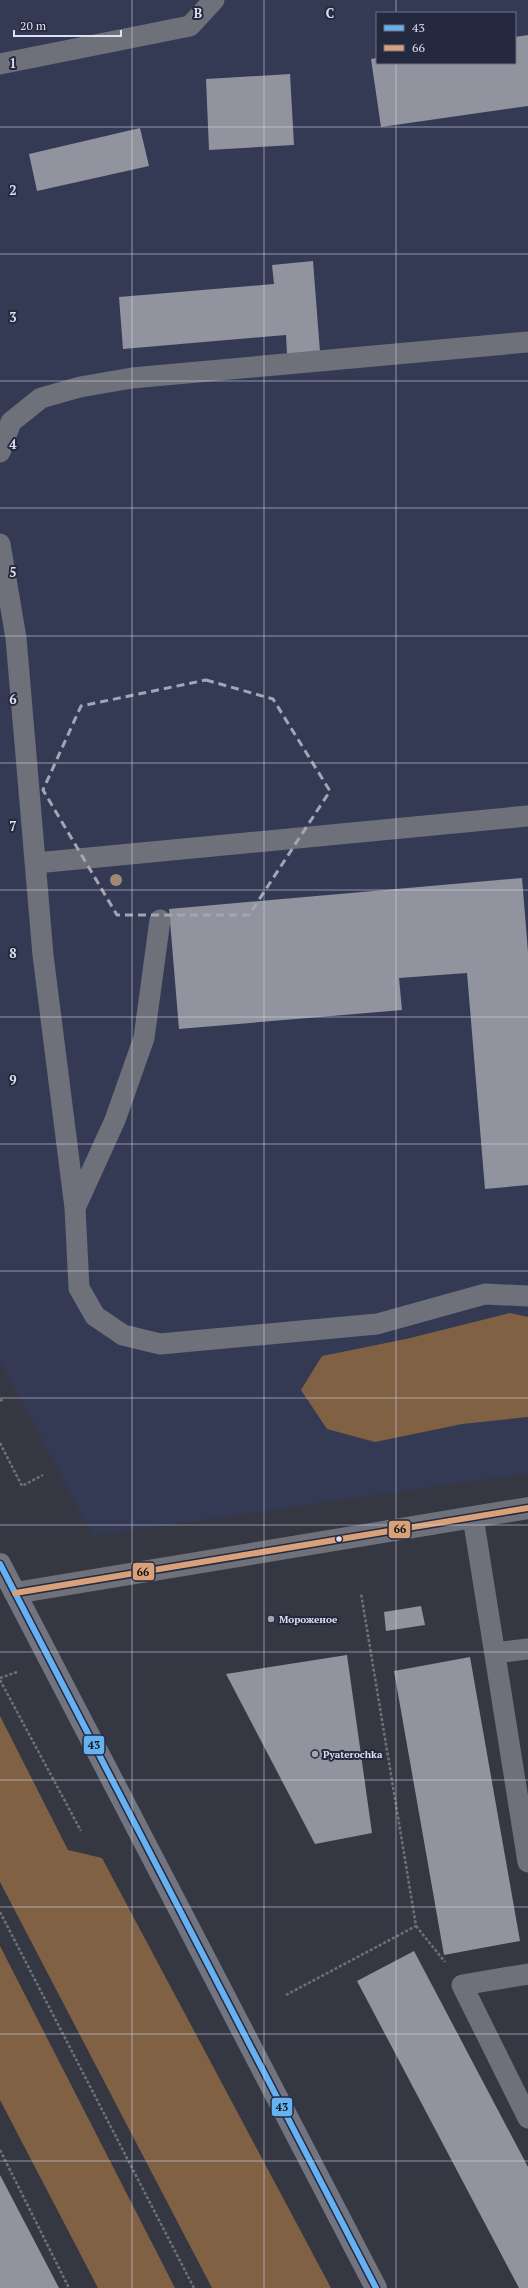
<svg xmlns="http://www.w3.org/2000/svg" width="528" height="2288" font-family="'PT Serif',serif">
	<rect width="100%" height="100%" fill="#353743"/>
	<path fill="#353a54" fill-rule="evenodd" d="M 0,0 L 528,0 L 528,1473 L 93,1536 L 0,1361 ZM 377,13 L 515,13 L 515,63 L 377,63 Z"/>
	<path fill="#806144" d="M 510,1313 L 528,1317 L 528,1417 L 462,1424 L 375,1442 L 327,1429 L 301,1390 L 322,1356 L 406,1339 Z
		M 0,1716 L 68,1850 L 102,1858 L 331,2288 L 212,2288 L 0,1882 Z
		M 0,1946 L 175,2288 L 98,2288 L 0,2100 Z"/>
	<path fill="#91939e" d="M 528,35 L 528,106 L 381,127 L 371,59 L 377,58 L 377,63 L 515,63 L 515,37 Z
		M 290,74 L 294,145 L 209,150 L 206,79 Z
		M 140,128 L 149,166 L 37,191 L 29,154 Z
		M 313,261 L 320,352 L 287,354 L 286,335 L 123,349 L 119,297 L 274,284 L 272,265 Z
		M 522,878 L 528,952 L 528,1185 L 485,1189 L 467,973 L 399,978 L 402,1010 L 179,1029 L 169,909 Z
		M 421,1606 L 425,1625 L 386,1631 L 384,1612 Z
		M 347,1655 L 372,1833 L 315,1844 L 226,1674 Z
		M 470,1657 L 520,1941 L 444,1955 L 394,1671 Z
		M 414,1951 L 528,2167 L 528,2288 L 519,2288 L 357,1981 Z
		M 0,2175 L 59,2288 L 0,2288 Z"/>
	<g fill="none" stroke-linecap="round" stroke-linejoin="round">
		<path stroke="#6f717a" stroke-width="2.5" stroke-dasharray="3 2" stroke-linecap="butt" d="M 0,1401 L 3,1399
			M 0,1443 L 22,1486 L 43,1475
			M 0,1678 L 17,1672
			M 0,1680 L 81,1831
			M 0,1912 L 194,2288
			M 416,1926 L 445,1962
			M 286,1995 L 416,1926 L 361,1593
			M 0,2150 L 69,2288"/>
		<path stroke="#6e707a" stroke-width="21" d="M 0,64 L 190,26 L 214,0
			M 0,452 L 11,422 L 41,398 L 80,387 L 132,378 L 528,342
			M 0,544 L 16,638 L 43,955 L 75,1208 L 79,1288 L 95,1316 L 123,1335 L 160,1344 L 377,1324 L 485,1294 L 528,1296
			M 36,863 L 528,816
			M 75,1208 L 115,1120 L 144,1038 L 160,920
			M 473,1517 L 528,1862
			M 495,1653 L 528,1649
			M 528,1974 L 462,1985 L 528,2118"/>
		<path stroke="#6e707a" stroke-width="22" d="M 15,1593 L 528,1508"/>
		<path stroke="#727480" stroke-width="22" d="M 0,1564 L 376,2288"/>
		<g stroke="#25293f" stroke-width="9">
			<path id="bus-1" d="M 0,1564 L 376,2288"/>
		</g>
		<g stroke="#25293f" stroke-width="9">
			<path id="bus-2" d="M 15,1593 L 528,1508"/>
		</g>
		<use href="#bus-1" stroke="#66b1f2" stroke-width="6"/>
		<use href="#bus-2" stroke="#d9a179" stroke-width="6"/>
	</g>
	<circle fill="#a18875" cx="116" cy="880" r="6"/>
	<path fill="none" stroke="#a2a5b3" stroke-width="3" stroke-dasharray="8 5" stroke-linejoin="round" d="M 206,680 L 273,699 L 330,791 L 249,915 L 117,915 L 43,790 L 81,706 Z"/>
	<path fill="none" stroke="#dde0ef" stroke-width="1" stroke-opacity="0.55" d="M 132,0 L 132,2288M 264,0 L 264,2288M 396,0 L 396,13M 396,63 L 396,2288M 0,127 L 528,127M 0,254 L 528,254M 0,381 L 528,381M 0,508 L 528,508M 0,636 L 528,636M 0,763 L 528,763M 0,890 L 528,890M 0,1017 L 528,1017M 0,1144 L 528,1144M 0,1271 L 528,1271M 0,1398 L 528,1398M 0,1525 L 528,1525M 0,1652 L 528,1652M 0,1780 L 528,1780M 0,1907 L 528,1907M 0,2034 L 528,2034M 0,2161 L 528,2161"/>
	<circle fill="#dde0ef" stroke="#25293f" stroke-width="1.5" cx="339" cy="1539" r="3.5"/>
	<g fill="#a2a5b3" stroke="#25293f" stroke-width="1.5">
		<circle cx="271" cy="1619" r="4"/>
		<circle cx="315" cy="1754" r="4"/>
	</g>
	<g text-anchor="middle" stroke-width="4" stroke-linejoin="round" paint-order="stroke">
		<g font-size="10" font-weight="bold" fill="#dde0ef" stroke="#25293f" text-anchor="start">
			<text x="279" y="1623">Мороженое</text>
			<text x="323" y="1758">Pyaterochka</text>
		</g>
	</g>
	<g font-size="13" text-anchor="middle" font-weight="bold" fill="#dde0ef" stroke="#25293f" stroke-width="4" stroke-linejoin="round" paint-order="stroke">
		<text x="198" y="18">B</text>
		<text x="330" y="18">C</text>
		<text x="13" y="68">1</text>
		<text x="13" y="195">2</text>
		<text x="13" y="322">3</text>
		<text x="13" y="449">4</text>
		<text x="13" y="577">5</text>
		<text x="13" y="704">6</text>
		<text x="13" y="831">7</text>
		<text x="13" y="958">8</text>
		<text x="13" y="1085">9</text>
	</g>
	<g stroke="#25293f" stroke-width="1.5">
		<rect x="388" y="1520" width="23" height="19" rx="4" fill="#d9a179"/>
		<rect x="132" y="1562" width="23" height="19" rx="4" fill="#d9a179"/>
		<rect x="83" y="1735" width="22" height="20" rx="4" fill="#66b1f2"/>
		<rect x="271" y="2097" width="22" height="20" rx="4" fill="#66b1f2"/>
	</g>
	<g font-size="11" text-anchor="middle" font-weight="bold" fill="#111">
		<text x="400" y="1533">66</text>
		<text x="143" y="1576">66</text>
		<text x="94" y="1749">43</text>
		<text x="282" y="2111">43</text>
	</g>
	<rect x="376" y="12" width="140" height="52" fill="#25293f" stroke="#6f7285"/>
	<rect x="384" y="25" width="20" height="6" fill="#66b1f2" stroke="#6f7285"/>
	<text x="412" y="32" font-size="12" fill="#dde0ef">43</text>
	<rect x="384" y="45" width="20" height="6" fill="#d9a179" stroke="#6f7285"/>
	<text x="412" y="52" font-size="12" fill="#dde0ef">66</text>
	<path d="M14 30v6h107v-6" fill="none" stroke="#dde0ef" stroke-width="2"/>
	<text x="20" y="30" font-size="12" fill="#dde0ef" stroke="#25293f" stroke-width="3" paint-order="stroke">20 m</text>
</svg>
